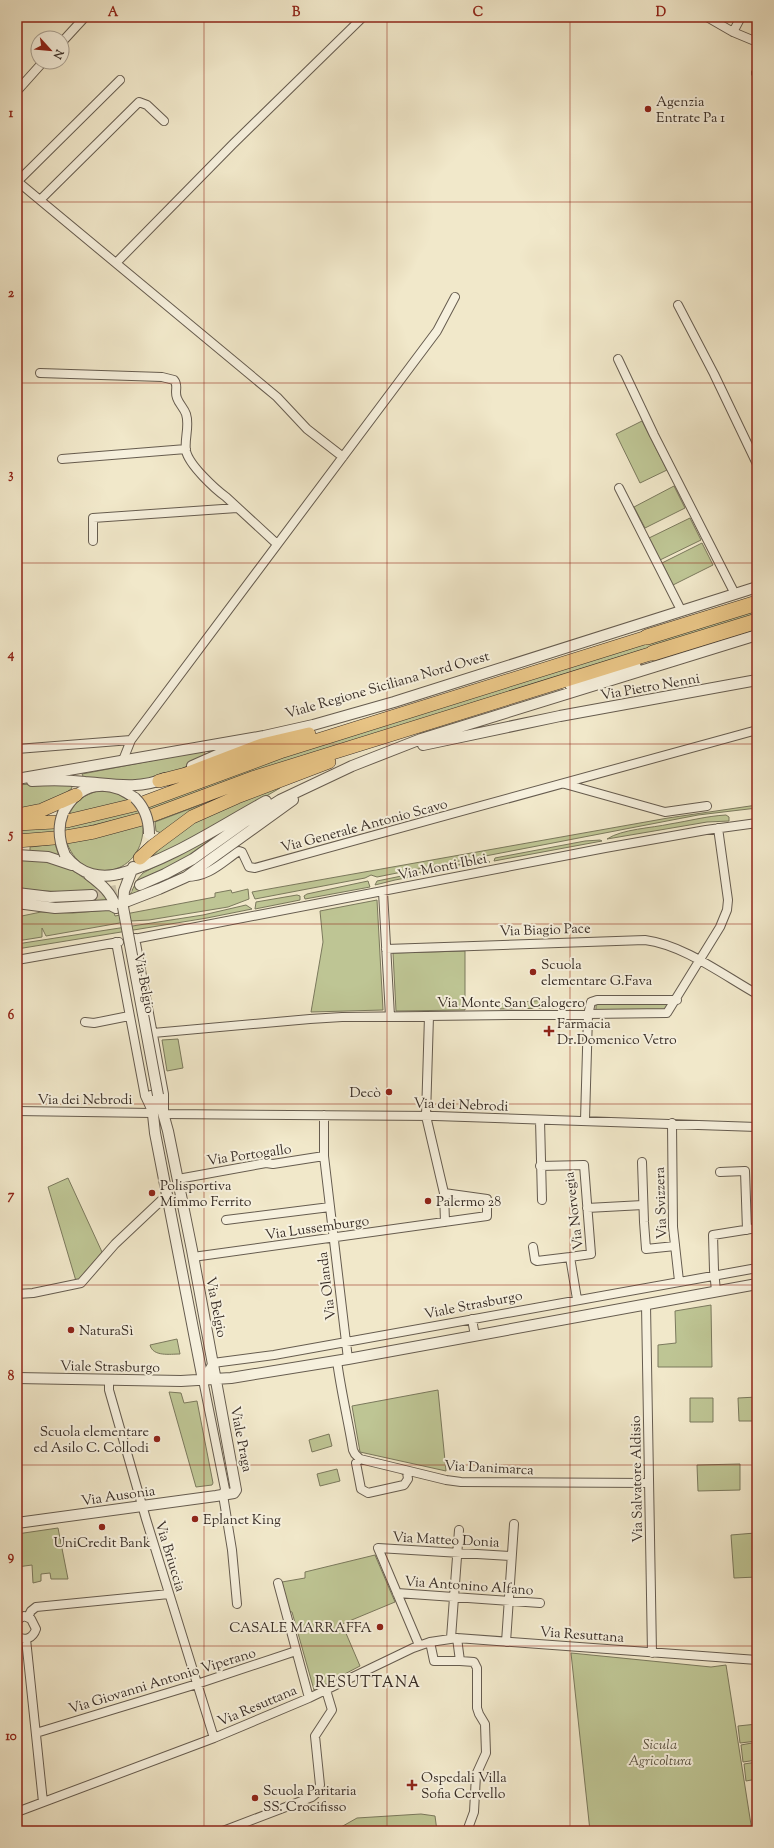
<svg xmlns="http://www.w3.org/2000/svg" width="774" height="1848" font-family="'Sorts Mill Goudy',serif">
	<rect width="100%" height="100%" fill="#f1e8ca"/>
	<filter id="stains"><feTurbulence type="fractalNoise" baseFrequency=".005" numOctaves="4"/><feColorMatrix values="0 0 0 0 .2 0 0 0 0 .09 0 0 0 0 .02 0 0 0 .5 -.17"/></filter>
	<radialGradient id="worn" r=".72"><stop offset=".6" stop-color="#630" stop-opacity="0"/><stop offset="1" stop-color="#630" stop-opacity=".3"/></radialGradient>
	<path fill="#bec594" stroke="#7b795d" d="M 642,421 L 667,470 L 640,483 L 616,434 Z
		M 674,486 L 685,508 L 645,528 L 634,507 Z
		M 690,518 L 701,540 L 660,560 L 649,538 Z
		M 702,543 L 713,565 L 673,585 L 662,563 Z
		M 757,608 L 757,614 L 472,703 L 151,811 L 73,830 L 17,836 L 17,830 L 50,827 L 233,772 Z
		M 203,751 L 205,753 L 204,757 C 191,763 178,772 165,776 C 139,784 110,780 84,778 L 82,774 Z
		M 31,784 L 71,785 L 72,788 L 57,800 L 17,811 L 17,785 Z
		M 256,784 L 161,833 L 156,831 L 155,822 Z
		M 279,785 L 280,788 L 234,815 L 150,860 L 150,857 L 187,823 Z
		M 98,791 L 114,792 L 130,801 L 69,815 C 75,801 84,795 98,791 Z
		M 757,805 L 757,808 L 698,815 L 392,874 L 377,877 L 371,875 L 365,878 L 255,899 L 252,892 L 668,818 Z
		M 726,815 L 729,817 L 729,821 L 707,822 L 607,839 C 622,829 652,828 670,824 C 689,821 707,816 726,815 Z
		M 143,825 C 145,874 85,890 67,843 Z
		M 226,829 L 194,854 L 173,866 L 139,881 L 142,891 L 130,895 L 137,880 L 143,873 Z
		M 600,840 L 602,841 L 494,861 L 495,858 L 585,841 Z
		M 55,844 L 59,856 L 30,851 L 30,847 Z
		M 17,858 C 25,858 34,858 42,859 C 67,863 92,882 108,900 L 93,902 L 92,891 C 66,892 42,892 17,888 Z
		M 485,859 L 490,862 L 395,880 L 375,885 L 377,881 Z
		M 368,881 L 370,887 L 305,899 L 304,896 L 307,894 Z
		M 248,889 L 249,899 L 228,907 L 149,920 L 131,921 L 46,936 L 42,928 L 42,937 L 17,941 L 17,917 L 41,912 L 73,913 L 108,910 L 114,912 L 115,916 L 215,897 L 215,893 L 231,890 L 232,893 Z
		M 297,895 L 300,896 L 300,900 L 255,909 L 256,902 Z
		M 377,900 L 383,1010 L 311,1012 L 323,942 L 320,911 Z
		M 246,905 L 252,909 L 207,918 L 17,949 L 17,944 L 203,915 Z
		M 465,951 L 465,1010 L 396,1011 L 393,953 Z
		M 546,1000 L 555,1001 L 557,1008 L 500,1009 L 501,1004 Z
		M 596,1003 L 669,1003 L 665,1010 L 596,1012 Z
		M 178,1039 L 183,1068 L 167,1071 L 162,1040 Z
		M 68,1178 L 102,1252 L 80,1279 L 76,1281 L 48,1187 Z
		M 711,1305 L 712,1367 L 658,1367 L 658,1345 L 676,1343 L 675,1311 Z
		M 177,1339 L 180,1354 C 170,1354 153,1357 150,1345 Z
		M 438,1390 L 446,1471 L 360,1452 L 352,1406 Z
		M 169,1392 L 181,1393 L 184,1403 L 197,1401 L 213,1483 L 212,1485 L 196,1487 Z
		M 757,1397 L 757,1421 L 739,1421 L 738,1398 Z
		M 690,1398 L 713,1398 L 713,1422 L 690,1422 Z
		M 329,1434 L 332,1446 L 312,1452 L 309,1440 Z
		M 740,1464 L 740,1490 L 698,1491 L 697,1465 Z
		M 337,1469 L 340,1481 L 320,1486 L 317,1474 Z
		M 58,1528 L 68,1579 L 51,1579 L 50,1573 L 41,1574 L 41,1581 L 33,1583 L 32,1565 L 17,1567 L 17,1534 Z
		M 755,1533 L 757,1577 L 734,1578 L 731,1535 Z
		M 375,1555 L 395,1602 L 342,1624 L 360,1666 L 314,1690 L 292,1612 L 289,1611 L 282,1582 L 305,1578 L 305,1572 Z
		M 571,1653 L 711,1667 L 726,1665 L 752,1831 L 590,1831 Z
		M 757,1724 L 757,1741 L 740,1743 L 738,1726 Z
		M 757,1742 L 757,1760 L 743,1762 L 741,1745 Z
		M 757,1762 L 757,1779 L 746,1781 L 744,1764 Z
		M 421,1814 L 435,1816 L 437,1831 L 334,1831 L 357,1818 Z"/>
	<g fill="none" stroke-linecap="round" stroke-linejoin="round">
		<path stroke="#ccc3a9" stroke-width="10" stroke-dasharray="10 5" stroke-linecap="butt" d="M 92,895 L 140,885"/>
		<g stroke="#665c4f" stroke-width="10">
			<path id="minor" d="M 707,17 L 733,32 L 757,42
				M 733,32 L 741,17
				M 62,42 L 85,17
				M 756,73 L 757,72
				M 17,91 L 43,62
				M 17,181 L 277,397 L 307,429 L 343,457
				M 17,182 L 120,80
				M 40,200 L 139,102 L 147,105 L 164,121
				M 116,263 L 233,144 L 363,17
				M 678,305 L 714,374 L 757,464
				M 618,359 L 654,435 L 735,594
				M 40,373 L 162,377 L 174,380 C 179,386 174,391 177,398 C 179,404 184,408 186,414 C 190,426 184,439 186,451 C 189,465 215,489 226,497 L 277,544
				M 62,459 L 186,449
				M 619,488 L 681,610
				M 93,541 L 93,518 L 237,508
				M 17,749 L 131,740
				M 123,760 L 131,740 L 437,331 L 455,297
				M 565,784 L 665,812 L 707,806
				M 186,877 C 209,877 221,863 239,851 L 242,852 L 249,867 L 255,868 L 757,730
				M 383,892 L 390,1016
				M 135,938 L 164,1094 L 164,1114 L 435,1116 L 757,1127
				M 134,939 L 605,848 L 706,830 L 757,823
				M 116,942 L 145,1096 L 152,1111
				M 386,949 L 645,940 C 684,945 723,975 757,994
				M 17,960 L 119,942
				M 85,1022 L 94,1023 L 129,1016
				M 153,1033 L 310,1019 L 342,1017 L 667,1013 L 720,927 L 727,910 L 728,900 L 718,828
				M 17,1111 L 152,1113
				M 324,1115 L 324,1156 L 348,1359
				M 540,1120 L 542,1200
				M 585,1120 L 588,1015 L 591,1002 L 597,1000 L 677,1000
				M 672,1123 L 673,1227 L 679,1281
				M 642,1162 L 644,1222 L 646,1249 L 675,1246
				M 540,1166 L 584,1165 L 591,1254 L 570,1257 L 577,1299
				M 720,1172 L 745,1171 L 747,1230
				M 178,1179 L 266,1163 L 273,1164 L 324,1156
				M 444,1193 L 445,1222
				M 587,1208 L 643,1205
				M 226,1220 L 330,1207
				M 533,1247 L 535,1260 L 537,1261 L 570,1257
				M 193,1257 L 487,1216 L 487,1199 L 444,1193 L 426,1116 L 429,1016
				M 716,1291 L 714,1270 L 713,1235 L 757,1228
				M 17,1294 L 33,1293 L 81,1283 L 115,1244 L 167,1195
				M 646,1305 L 652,1653
				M 472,1319 L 475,1336
				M 337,1361 C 341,1391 348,1420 353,1450 L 355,1454 L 360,1459 L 446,1480 L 461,1482 L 649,1483
				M 109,1380 L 109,1390 L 146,1519 L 214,1738
				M 360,1459 L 356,1463 L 361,1489 L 368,1493 L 404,1485 L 408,1479 L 407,1472 L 404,1470
				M 278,1583 L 309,1698
				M 397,1593 L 540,1603
				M 237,1604 L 232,1550 L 223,1495 L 225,1489 L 203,1380 L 213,1363 L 274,1355 L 757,1268
				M 28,1617 L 31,1611 L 36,1607 L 169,1594
				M 17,1620 L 24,1616 L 31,1619 L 36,1629 C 33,1638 25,1642 17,1636
				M 451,1638 L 459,1530
				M 26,1639 L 43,1802
				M 430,1642 L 434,1661 L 460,1661 L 457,1638
				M 506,1642 L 514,1524
				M 419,1645 L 378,1548 L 511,1556
				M 460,1661 L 474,1662 L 477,1668 L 477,1708 L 479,1714 L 485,1724 L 486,1753 L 476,1775 L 474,1812 L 467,1831
				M 36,1733 L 197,1684 L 296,1651
				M 17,1812 L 214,1738 L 309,1698 L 413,1648 L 430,1642 L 457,1638 L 757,1660
				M 223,1831 L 312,1797 L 318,1792 L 320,1785 L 315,1736 L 332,1710 L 326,1690"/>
		</g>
		<g stroke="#665c4f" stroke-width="12">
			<path id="tertiary" d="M 570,685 L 636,667
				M 423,745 L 560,716 L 757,680
				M 192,766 L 244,743
				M 17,779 L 264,736 L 313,725 L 394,702 L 757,587
				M 32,781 C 50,780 68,780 85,782 C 111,784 140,790 165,778
				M 63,813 C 79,782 108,778 135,798
				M 17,855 L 48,857 L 72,865
				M 65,855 C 80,875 102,880 125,872
				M 119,874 C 172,859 218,827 266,801
				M 89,875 C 101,884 112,893 116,908
				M 140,885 L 165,874 L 193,859 L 245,822 L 280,800 L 352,766 L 421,739 L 757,635
				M 17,893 L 50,897 L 92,895
				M 17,903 L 55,908 L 110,905 L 116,908
				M 123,907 L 124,903 L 128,901 L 159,889 L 186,877 L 293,800
				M 123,907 L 124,891 L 133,867
				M 151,1096 L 155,1133 L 203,1380
				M 17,1378 L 181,1381 L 231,1378 L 348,1359 L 757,1284
				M 17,1523 L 216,1496 L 234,1493 L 236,1490 L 192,1250 L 168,1131 L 158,1095"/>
		</g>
		<g stroke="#382d26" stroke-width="14">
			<path id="primary" d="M 159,781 L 186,774 L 262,745 L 309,734
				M 145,802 L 283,751 L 647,637
				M 17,815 L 42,810 L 76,795
				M 153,815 L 252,778 L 653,653
				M 67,821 L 134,805
				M 17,824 L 54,822
				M 66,837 L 94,832 L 142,819
				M 17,841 L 54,838
				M 140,858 L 153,846 L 192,817 L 237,797 L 329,762"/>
		</g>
		<g stroke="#382d26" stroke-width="16">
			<path id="motorway" d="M 647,637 L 757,603
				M 653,653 L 757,621"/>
		</g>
		<use href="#minor" stroke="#f6f0dd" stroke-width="8"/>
		<use href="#tertiary" stroke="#f6f0dd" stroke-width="10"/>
		<use href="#primary" stroke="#e8c485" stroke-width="13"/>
		<use href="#motorway" stroke="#e8c485" stroke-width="15"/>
		<g stroke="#665c4f" stroke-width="12" stroke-linecap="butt">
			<path id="tertiary-bridge" d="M 135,798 C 145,808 149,821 149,834
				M 63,813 C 57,828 59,841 65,855
				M 123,907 L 158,1095"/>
		</g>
		<use href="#tertiary-bridge" stroke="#f6f0dd" stroke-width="10"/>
	</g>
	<path fill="none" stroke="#8f2418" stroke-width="1" stroke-opacity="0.55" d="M 204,17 L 204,1831M 387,17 L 387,1831M 570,17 L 570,1831M 17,202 L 757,202M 17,383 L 757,383M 17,563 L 757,563M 17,744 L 757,744M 17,924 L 757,924M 17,1104 L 757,1104M 17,1285 L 757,1285M 17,1465 L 757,1465M 17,1646 L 757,1646"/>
	<g fill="#8f2418" stroke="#f6f0dd" stroke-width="1.5">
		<circle cx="648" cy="109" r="4"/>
		<circle cx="533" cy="972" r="4"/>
		<path d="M547 1025h4v4h4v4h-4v4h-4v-4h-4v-4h4z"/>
		<circle cx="389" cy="1092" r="4"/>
		<circle cx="152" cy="1193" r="4"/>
		<circle cx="428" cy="1201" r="4"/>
		<circle cx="71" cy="1330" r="4"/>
		<circle cx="157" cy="1439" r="4"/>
		<circle cx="195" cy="1519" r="4"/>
		<circle cx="102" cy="1527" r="4"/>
		<circle cx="380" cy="1627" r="4"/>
		<path d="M410 1779h4v4h4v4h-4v4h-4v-4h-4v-4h4z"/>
		<circle cx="255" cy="1798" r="4"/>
	</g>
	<g text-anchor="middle" stroke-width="4" stroke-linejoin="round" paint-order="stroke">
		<g font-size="14" fill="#382d26" stroke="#f6f0dd" text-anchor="start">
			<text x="656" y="106">Agenzia<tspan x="656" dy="16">Entrate Pa 1</tspan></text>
			<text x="541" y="969">Scuola<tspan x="541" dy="16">elementare G.Fava</tspan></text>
			<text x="557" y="1028">Farmacia<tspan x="557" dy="16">Dr.Domenico Vetro</tspan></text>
			<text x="381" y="1097" text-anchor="end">Decò</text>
			<text x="160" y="1190">Polisportiva<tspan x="160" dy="16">Mimmo Ferrito</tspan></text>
			<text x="436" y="1206">Palermo 28</text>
			<text x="79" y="1335">NaturaSì</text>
			<text x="149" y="1436" text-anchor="end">Scuola elementare<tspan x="149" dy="16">ed Asilo C. Collodi</tspan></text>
			<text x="203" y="1524">Eplanet King</text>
			<text x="102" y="1547" text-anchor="middle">UniCredit Bank</text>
			<text x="372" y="1632" text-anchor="end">CASALE MARRAFFA</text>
			<text x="421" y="1782">Ospedali Villa<tspan x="421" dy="16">Sofia Cervello</tspan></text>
			<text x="263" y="1795">Scuola Paritaria<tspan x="263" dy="16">SS. Crocifisso</tspan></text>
		</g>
		<g font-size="14" fill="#382d26" stroke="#f6f0dd">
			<text transform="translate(387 684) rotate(-16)" y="5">Viale Regione Siciliana Nord Ovest</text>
			<text transform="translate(650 686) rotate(-10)" y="5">Via Pietro Nenni</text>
			<text transform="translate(364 825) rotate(-15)" y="5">Via Generale Antonio Scavo</text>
			<text transform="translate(442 866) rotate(-11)" y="5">Via Monti Iblei</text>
			<text transform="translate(545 929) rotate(-2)" y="5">Via Biagio Pace</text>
			<text transform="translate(145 983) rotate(79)" y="5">Via Belgio</text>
			<text x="511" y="1007">Via Monte San Calogero</text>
			<text x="85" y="1104">Via dei Nebrodi</text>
			<text transform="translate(461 1104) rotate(2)" y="5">Via dei Nebrodi</text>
			<text transform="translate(249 1154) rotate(-8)" y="5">Via Portogallo</text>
			<text transform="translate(660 1203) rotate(-92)" y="5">Via Svizzera</text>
			<text transform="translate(573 1211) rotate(-97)" y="5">Via Norvegia</text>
			<text transform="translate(317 1227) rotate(-8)" y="5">Via Lussemburgo</text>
			<text transform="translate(326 1286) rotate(-97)" y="5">Via Olanda</text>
			<text transform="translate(473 1304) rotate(-11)" y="5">Viale Strasburgo</text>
			<text transform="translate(217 1307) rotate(79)" y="5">Via Belgio</text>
			<text transform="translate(110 1366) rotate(1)" y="5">Viale Strasburgo</text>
			<text transform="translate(242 1439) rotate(79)" y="5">Viale Praga</text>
			<text transform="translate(489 1467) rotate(3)" y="5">Via Danimarca</text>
			<text transform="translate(636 1479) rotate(-91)" y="5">Via Salvatore Aldisio</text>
			<text transform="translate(118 1495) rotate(-8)" y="5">Via Ausonia</text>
			<text transform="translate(446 1539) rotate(3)" y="5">Via Matteo Donia</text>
			<text transform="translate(171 1556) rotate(73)" y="5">Via Briuccia</text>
			<text transform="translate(469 1585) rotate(4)" y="5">Via Antonino Alfano</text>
			<text transform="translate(582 1634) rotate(4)" y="5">Via Resuttana</text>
			<text transform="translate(162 1680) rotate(-17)" y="5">Via Giovanni Antonio Viperano</text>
			<text transform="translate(257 1705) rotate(-23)" y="5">Via Resuttana</text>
		</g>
		<g font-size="14" font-style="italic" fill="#5a5342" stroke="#f6f0dd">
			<text x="660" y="1749">Sicula<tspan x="660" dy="16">Agricoltura</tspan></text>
		</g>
		<g font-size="15" letter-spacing="1" fill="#382d26" stroke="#f6f0dd">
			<text x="368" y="1687">RESUTTANA</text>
		</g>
	</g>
	<rect width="774" height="1848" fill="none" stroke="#f1e8ca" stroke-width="44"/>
	<g transform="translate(50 50) rotate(117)"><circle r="19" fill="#f6f0dd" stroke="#aaa294"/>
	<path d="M0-3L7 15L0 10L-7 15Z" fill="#8f2418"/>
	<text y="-6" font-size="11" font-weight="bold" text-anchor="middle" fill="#382d26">N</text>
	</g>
	<rect x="22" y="22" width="730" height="1804" fill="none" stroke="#8f2418" stroke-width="1.5"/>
	<g font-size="13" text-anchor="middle" font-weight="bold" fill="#8f2418">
		<text x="113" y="16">A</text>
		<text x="296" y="16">B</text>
		<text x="478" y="16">C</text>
		<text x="661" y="16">D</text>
		<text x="11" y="117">1</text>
		<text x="11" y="297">2</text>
		<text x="11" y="478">3</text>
		<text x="11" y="658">4</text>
		<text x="11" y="838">5</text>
		<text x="11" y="1019">6</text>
		<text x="11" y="1199">7</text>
		<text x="11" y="1380">8</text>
		<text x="11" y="1560">9</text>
		<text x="11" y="1740">10</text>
	</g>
	<rect width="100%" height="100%" filter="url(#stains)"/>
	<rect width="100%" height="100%" fill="url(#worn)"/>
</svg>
